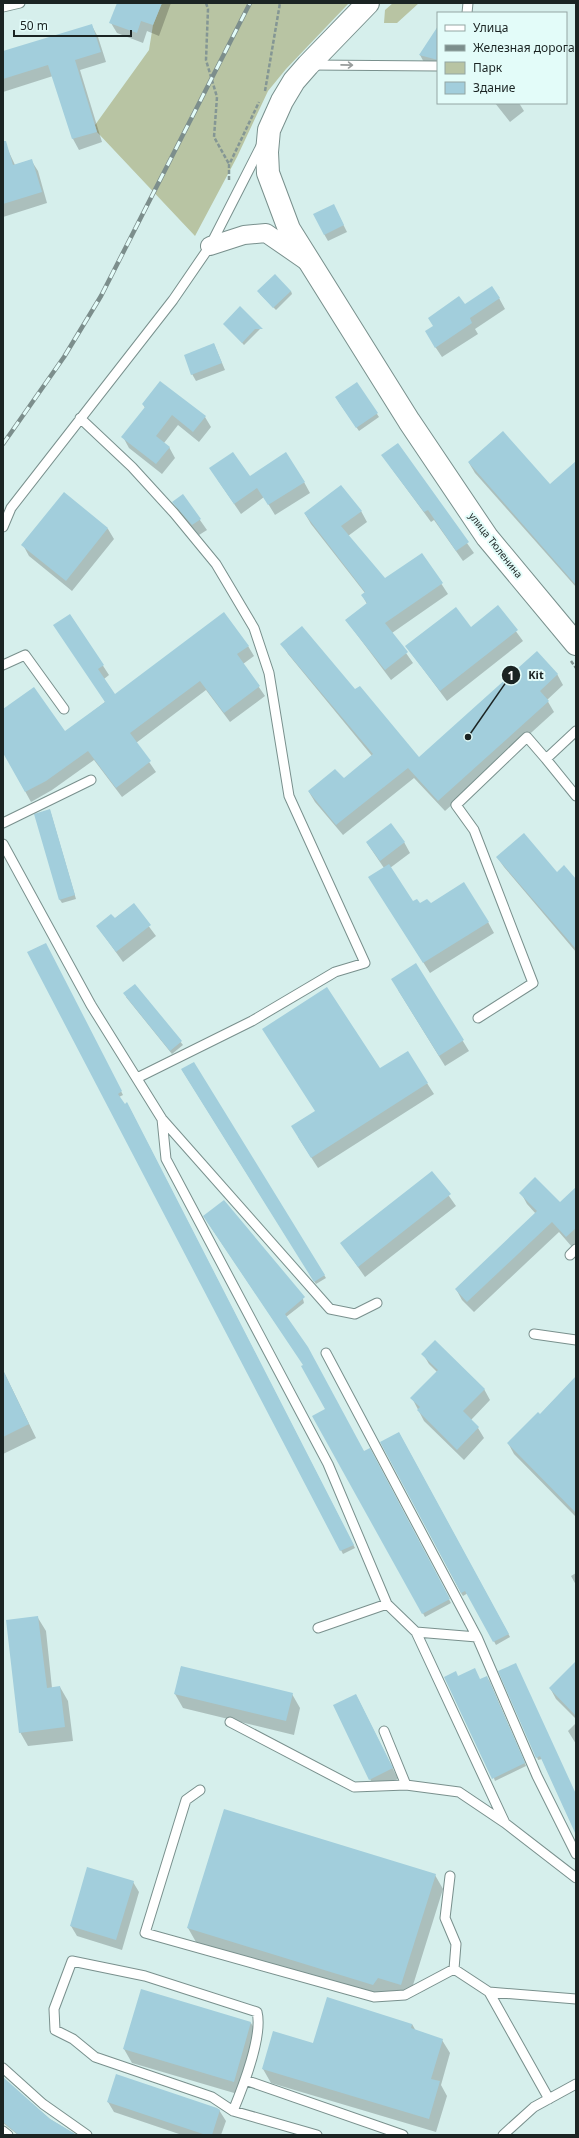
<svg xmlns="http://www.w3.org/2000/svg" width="579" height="2138" font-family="'Noto Sans',sans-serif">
	<rect width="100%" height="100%" fill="#d6efec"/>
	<path fill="#b8c4a3" d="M 162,3 L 349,3 L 286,69 L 268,91 L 237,157 L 195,236 L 97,132 L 95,125 L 149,50 L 153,25 Z
		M 393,3 L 419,3 L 397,23 L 384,23 L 385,10 Z"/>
	<path fill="#0003" d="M 118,3 L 171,3 L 159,36 L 147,31 L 143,43 L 117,33 L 111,23 Z
		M 92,26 L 98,37 L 106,62 L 80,70 L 102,142 L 79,150 L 73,139 L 53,76 L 3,92 L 3,52 Z
		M 431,39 L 438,41 L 438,69 L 426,66 L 420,55 Z
		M 495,103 L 519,103 L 524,111 L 510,122 Z
		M 8,150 L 15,165 L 31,160 L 38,171 L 47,203 L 3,217 L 3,152 Z
		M 337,212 L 347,232 L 328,241 L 324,234 Z
		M 291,291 L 292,294 L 276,310 L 260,294 Z
		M 499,298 L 505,309 L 475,329 L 478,334 L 442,357 L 432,342 L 464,306 Z
		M 224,324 L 260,329 L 244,345 Z
		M 214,344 L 225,370 L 196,381 L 192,374 Z
		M 357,384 L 379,417 L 359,431 L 338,401 Z
		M 143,404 L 205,417 L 211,427 L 199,442 L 178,425 L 164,443 L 169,447 L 175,458 L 162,474 L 129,448 L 123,437 L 145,408 Z
		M 397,444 L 474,553 L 463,561 L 434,520 L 431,522 L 389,465 Z
		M 469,463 L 550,485 L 576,463 L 576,587 L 475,473 Z
		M 250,477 L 304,482 L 310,493 L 275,515 L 264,497 L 241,514 L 217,479 Z
		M 64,494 L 108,529 L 114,539 L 72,591 L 29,556 L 23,545 Z
		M 183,496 L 207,530 L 199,535 L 180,513 L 174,503 Z
		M 361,511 L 367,522 L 348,536 L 384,580 L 422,554 L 448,594 L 392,633 L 413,663 L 391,680 L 346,620 L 367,604 L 362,595 L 365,593 L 311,524 L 305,514 Z
		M 498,607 L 523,641 L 447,701 L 406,646 L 471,628 Z
		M 70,615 L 109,675 L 104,679 L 115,695 L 248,646 L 254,656 L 243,664 L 265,696 L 230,722 L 206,690 L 136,743 L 156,772 L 122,797 L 94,760 L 52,790 L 31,802 L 3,751 L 3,710 L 65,733 L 105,702 Z
		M 282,644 L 355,691 L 419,758 L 557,674 L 563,685 L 547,700 L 554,712 L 445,811 L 414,778 L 343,835 L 315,802 L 309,792 L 343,780 L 372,756 L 288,654 Z
		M 50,810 L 76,899 L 62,903 L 60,900 Z
		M 404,842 L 410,853 L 390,868 L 412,903 L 430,905 L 488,922 L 494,933 L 430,973 L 376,888 L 384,868 L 367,843 Z
		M 497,857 L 576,880 L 576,952 L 504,867 Z
		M 133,905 L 156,936 L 123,962 L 97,926 L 114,919 Z
		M 45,944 L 123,1095 L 119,1097 L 124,1105 L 129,1107 L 355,1548 L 343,1554 L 29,952 Z
		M 416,965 L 469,1051 L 445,1066 L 398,990 Z
		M 135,985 L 183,1045 L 172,1054 L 126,997 Z
		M 407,1052 L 434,1094 L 318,1168 L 298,1137 Z
		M 193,1063 L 326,1278 L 316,1284 L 182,1070 Z
		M 432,1172 L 456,1206 L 365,1277 L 341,1243 Z
		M 521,1193 L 560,1203 L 576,1195 L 576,1244 L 572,1247 L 559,1232 L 474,1312 L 462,1300 L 456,1289 L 536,1214 L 527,1204 Z
		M 206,1220 L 302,1295 L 304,1303 L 286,1317 L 364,1452 L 371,1452 L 451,1603 L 425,1617 L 314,1417 L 326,1410 L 304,1365 Z
		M 423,1354 L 484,1389 L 490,1400 L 471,1420 L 478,1428 L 484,1438 L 464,1460 L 424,1421 L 412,1398 L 437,1372 L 429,1364 Z
		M 3,1370 L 36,1438 L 3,1454 Z
		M 576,1377 L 576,1517 L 514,1454 L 508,1443 L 540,1415 Z
		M 399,1433 L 510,1637 L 496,1645 L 468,1593 L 463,1596 L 461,1593 L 382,1443 Z
		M 576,1573 L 576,1585 L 571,1576 Z
		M 38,1618 L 46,1631 L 52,1688 L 60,1687 L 68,1701 L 73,1741 L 28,1746 L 20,1732 Z
		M 576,1662 L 576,1719 L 556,1699 L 550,1688 Z
		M 181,1667 L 292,1694 L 300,1708 L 294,1735 L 183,1708 L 175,1694 Z
		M 499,1671 L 576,1795 L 576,1833 L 542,1759 L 538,1760 L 537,1757 Z
		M 458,1677 L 489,1680 L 526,1766 L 495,1781 Z
		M 356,1695 L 398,1779 L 376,1790 L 370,1779 Z
		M 576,1723 L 576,1744 L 568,1731 Z
		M 435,1875 L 443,1889 L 409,1998 L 386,1991 L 381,1999 L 196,1942 L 188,1928 Z
		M 133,1882 L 139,1892 L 122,1950 L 77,1936 L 71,1926 Z
		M 251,2023 L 259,2037 L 241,2095 L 132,2063 L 124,2049 Z
		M 412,2024 L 416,2031 L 442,2040 L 450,2053 L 441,2085 L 447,2096 L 436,2132 L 271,2083 L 263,2069 L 313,2044 Z
		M 3,2079 L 50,2119 L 76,2135 L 18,2135 L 3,2123 Z
		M 108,2102 L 219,2110 L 226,2121 L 221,2135 L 182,2135 L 114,2112 Z"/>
	<path fill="#a2cedc" d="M 117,3 L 162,3 L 153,25 L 141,21 L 137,33 L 109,23 Z
		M 92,24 L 101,52 L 75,60 L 97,132 L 72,139 L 48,65 L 3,79 L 3,51 Z
		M 438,26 L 438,60 L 419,55 Z
		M 3,141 L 6,141 L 13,165 L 32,159 L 42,192 L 3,204 Z
		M 334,204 L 344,225 L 324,235 L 313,214 Z
		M 275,274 L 291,291 L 273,308 L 257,291 Z
		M 492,286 L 500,298 L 470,318 L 472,323 L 435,348 L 425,331 L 433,326 L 428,318 L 459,296 L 465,304 Z
		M 240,306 L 263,329 L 255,329 L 242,343 L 223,324 Z
		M 214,343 L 222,363 L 191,375 L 184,355 Z
		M 160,381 L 206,416 L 193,432 L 172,415 L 156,436 L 170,447 L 156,464 L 121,437 L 145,407 L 142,404 Z
		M 357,382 L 378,413 L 356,428 L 335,397 Z
		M 503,431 L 550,484 L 576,461 L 576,585 L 468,462 Z
		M 398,443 L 469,542 L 456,551 L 428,510 L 424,512 L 381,455 Z
		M 233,452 L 250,476 L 286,452 L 305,482 L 268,505 L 257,488 L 234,504 L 209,468 Z
		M 341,485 L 362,511 L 341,526 L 385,578 L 422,553 L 443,583 L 385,623 L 408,652 L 385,670 L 345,620 L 367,603 L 361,595 L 365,592 L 304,513 Z
		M 64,492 L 108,528 L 66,581 L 21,545 Z
		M 183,494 L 201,519 L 192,525 L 172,502 Z
		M 498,605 L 518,630 L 440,691 L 405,646 L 456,607 L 471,627 Z
		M 224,612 L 249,646 L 237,654 L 260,686 L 224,713 L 200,681 L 130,733 L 151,761 L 116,788 L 88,751 L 46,781 L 25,792 L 3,753 L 3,709 L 34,687 L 65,731 L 105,702 L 53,625 L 70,614 L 104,665 L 98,669 L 115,694 Z
		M 302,626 L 355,689 L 360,686 L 419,757 L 537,651 L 558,674 L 540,691 L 549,701 L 438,801 L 408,768 L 336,825 L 308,791 L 335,769 L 344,778 L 373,754 L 280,644 Z
		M 50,809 L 75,895 L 59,900 L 34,814 Z
		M 391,823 L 405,842 L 380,861 L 366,842 Z
		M 524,833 L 557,872 L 564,865 L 576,879 L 576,949 L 496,857 Z
		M 389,864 L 413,901 L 417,899 L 420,903 L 427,899 L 431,903 L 464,882 L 489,922 L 423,963 L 368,877 Z
		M 134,903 L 151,925 L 116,952 L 96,926 L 111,914 L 115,918 Z
		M 46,943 L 122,1091 L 118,1094 L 125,1104 L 127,1102 L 354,1545 L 340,1551 L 27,952 Z
		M 416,963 L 464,1040 L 439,1056 L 391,979 Z
		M 135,984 L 182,1041 L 170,1051 L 123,993 Z
		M 327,987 L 380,1068 L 408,1051 L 428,1083 L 311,1158 L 291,1126 L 315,1111 L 262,1029 Z
		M 194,1062 L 325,1275 L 314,1282 L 181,1069 Z
		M 432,1171 L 451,1194 L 358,1267 L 340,1243 Z
		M 535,1177 L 560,1202 L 576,1187 L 576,1228 L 566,1237 L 552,1222 L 467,1302 L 455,1289 L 537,1211 L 519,1193 Z
		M 224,1200 L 305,1297 L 285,1314 L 308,1347 L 364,1451 L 370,1448 L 450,1599 L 422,1614 L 312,1416 L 325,1409 L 301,1366 L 303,1365 L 203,1216 Z
		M 435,1340 L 485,1389 L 463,1411 L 479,1427 L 457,1450 L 417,1410 L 420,1407 L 410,1398 L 438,1370 L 421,1354 Z
		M 3,1370 L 29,1424 L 3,1437 Z
		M 576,1376 L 576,1513 L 507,1443 L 538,1412 L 540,1414 Z
		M 399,1432 L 509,1634 L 493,1642 L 465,1591 L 461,1593 L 380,1442 Z
		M 38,1616 L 47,1688 L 60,1686 L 65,1727 L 19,1733 L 6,1620 Z
		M 576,1661 L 576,1716 L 549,1688 Z
		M 516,1663 L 576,1794 L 576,1835 L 540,1756 L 536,1758 L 498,1671 Z
		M 181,1666 L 293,1693 L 286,1721 L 174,1694 Z
		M 475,1668 L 480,1679 L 487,1676 L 525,1763 L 492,1779 L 444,1677 L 456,1671 L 458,1676 Z
		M 356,1694 L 393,1768 L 369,1780 L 333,1705 Z
		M 224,1809 L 436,1874 L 401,1985 L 378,1978 L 373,1985 L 187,1928 Z
		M 87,1867 L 134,1881 L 116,1940 L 70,1926 Z
		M 141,1989 L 251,2022 L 234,2082 L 123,2049 Z
		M 327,1997 L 412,2024 L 411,2028 L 443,2039 L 431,2079 L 440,2081 L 429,2119 L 262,2069 L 273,2031 L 313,2043 Z
		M 116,2074 L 217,2108 L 220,2110 L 212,2135 L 206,2135 L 107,2102 Z
		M 3,2077 L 50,2119 L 77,2135 L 19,2135 L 3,2122 Z"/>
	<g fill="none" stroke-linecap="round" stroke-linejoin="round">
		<g stroke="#79908d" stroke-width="11">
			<path id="service" d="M 3,7 L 20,3
				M 467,13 L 468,3
				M 311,65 L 438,66
				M 80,418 L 132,467 L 174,513 L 216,564 L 254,628 L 269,673 L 289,796 L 365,963 L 335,972 L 252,1021 L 137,1078
				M 3,527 L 11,508 L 173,300 L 210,246 L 262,144
				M 3,665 L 25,655 L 64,709
				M 546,759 L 576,796
				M 3,823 L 91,780
				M 3,844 L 91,1005 L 162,1119 L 330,1309 L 355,1314 L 377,1303
				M 478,1018 L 533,983 L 474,830 L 456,805 L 527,737 L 546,759 L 576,731
				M 162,1119 L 166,1159 L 328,1464 L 387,1604 L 416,1632 L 477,1637 L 537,1776 L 576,1854
				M 570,1255 L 576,1249
				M 534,1334 L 576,1340
				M 326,1353 L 477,1637
				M 318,1628 L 387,1604
				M 416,1632 L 505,1823 L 576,1878
				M 230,1722 L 354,1787 L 406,1785 L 459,1792 L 505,1823
				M 384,1731 L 406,1785
				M 200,1790 L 186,1800 L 145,1933 L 374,1997 L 405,1995 L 454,1969 L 489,1992
				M 450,1876 L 445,1918 L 456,1944 L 454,1969
				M 3,2068 L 43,2104 L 87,2135
				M 245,2080 L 403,2135
				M 549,2099 L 489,1992 L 576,1999
				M 233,2111 C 243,2087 263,2035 257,2012 L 145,1976 L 72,1961 L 54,2009 L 55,2030 L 73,2039 L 95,2057 L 212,2097 L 233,2111 L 317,2135
				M 3,2131 L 8,2135
				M 503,2135 L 534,2107 L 576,2084"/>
		</g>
		<g stroke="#79908d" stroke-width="20">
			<path id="minor" d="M 210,246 L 244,235 L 266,233 L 308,262"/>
		</g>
		<g stroke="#79908d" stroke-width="24">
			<path id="secondary" d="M 368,3 L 308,65 L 294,81 L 282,101 L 269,130 L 267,152 L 268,173 L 289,229 L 409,421 L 487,537 L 576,644"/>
		</g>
		<path stroke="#849694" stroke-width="2.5" stroke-dasharray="4 2" stroke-linecap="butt" d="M 206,3 L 208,9 L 206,60 L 217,97 L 214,137 L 229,164
			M 265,91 L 280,3
			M 229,180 L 229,165 L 259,102
			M 571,661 L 576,668"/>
		<use href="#service" stroke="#fff" stroke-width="9"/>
		<use href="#minor" stroke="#fff" stroke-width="18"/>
		<use href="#secondary" stroke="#fff" stroke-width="22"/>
		<g stroke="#7c8e8c" stroke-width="4.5">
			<path id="rail" d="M 3,444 L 64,357 L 101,296 L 250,3"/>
		</g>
		<use href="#rail" stroke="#e3fcf9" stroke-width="3" stroke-dasharray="9" stroke-linecap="butt"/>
	</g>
	<defs><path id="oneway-shaft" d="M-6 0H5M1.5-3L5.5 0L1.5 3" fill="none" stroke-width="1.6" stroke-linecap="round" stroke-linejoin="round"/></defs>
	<use stroke="#989c9c" href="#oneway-shaft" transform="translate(347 65) rotate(1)"/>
	<g text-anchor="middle" stroke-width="4" stroke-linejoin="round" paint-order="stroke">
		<g font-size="10" fill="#1b2423" stroke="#e3fcf9">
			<text transform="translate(496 545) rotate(52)" y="4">улица Тюленина</text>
		</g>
	</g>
	<path fill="none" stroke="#1b2423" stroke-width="1.5" d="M468 737L511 675"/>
	<g fill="#1b2423" stroke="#e3fcf9" stroke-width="1.5">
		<circle cx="468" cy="737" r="4"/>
		<circle cx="511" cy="675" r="10"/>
	</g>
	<g font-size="12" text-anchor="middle" font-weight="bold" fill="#fff">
		<text x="511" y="680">1</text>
	</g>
	<g font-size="11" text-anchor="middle" font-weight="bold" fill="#1b2423" stroke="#e3fcf9" stroke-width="4" stroke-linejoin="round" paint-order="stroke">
		<text x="536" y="679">Kit</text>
	</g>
	<rect width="579" height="2138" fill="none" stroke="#1b2423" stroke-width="8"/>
	<rect x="437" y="12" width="130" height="92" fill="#e3fcf9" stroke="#93a6a3"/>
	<rect x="445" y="25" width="20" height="6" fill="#ffffff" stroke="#93a6a3"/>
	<text x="473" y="32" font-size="12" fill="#1b2423">Улица</text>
	<rect x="445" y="45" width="20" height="6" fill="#7c8e8c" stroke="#93a6a3"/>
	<text x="473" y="52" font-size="12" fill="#1b2423">Железная дорога</text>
	<rect x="445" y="62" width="20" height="12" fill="#b8c4a3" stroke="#93a6a3"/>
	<text x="473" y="72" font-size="12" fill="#1b2423">Парк</text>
	<rect x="445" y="82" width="20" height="12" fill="#a2cedc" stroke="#93a6a3"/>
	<text x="473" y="92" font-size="12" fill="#1b2423">Здание</text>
	<path d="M14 30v6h117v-6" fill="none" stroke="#1b2423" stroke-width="2"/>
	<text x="20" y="30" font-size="12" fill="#1b2423" stroke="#e3fcf9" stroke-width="3" paint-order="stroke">50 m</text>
</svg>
